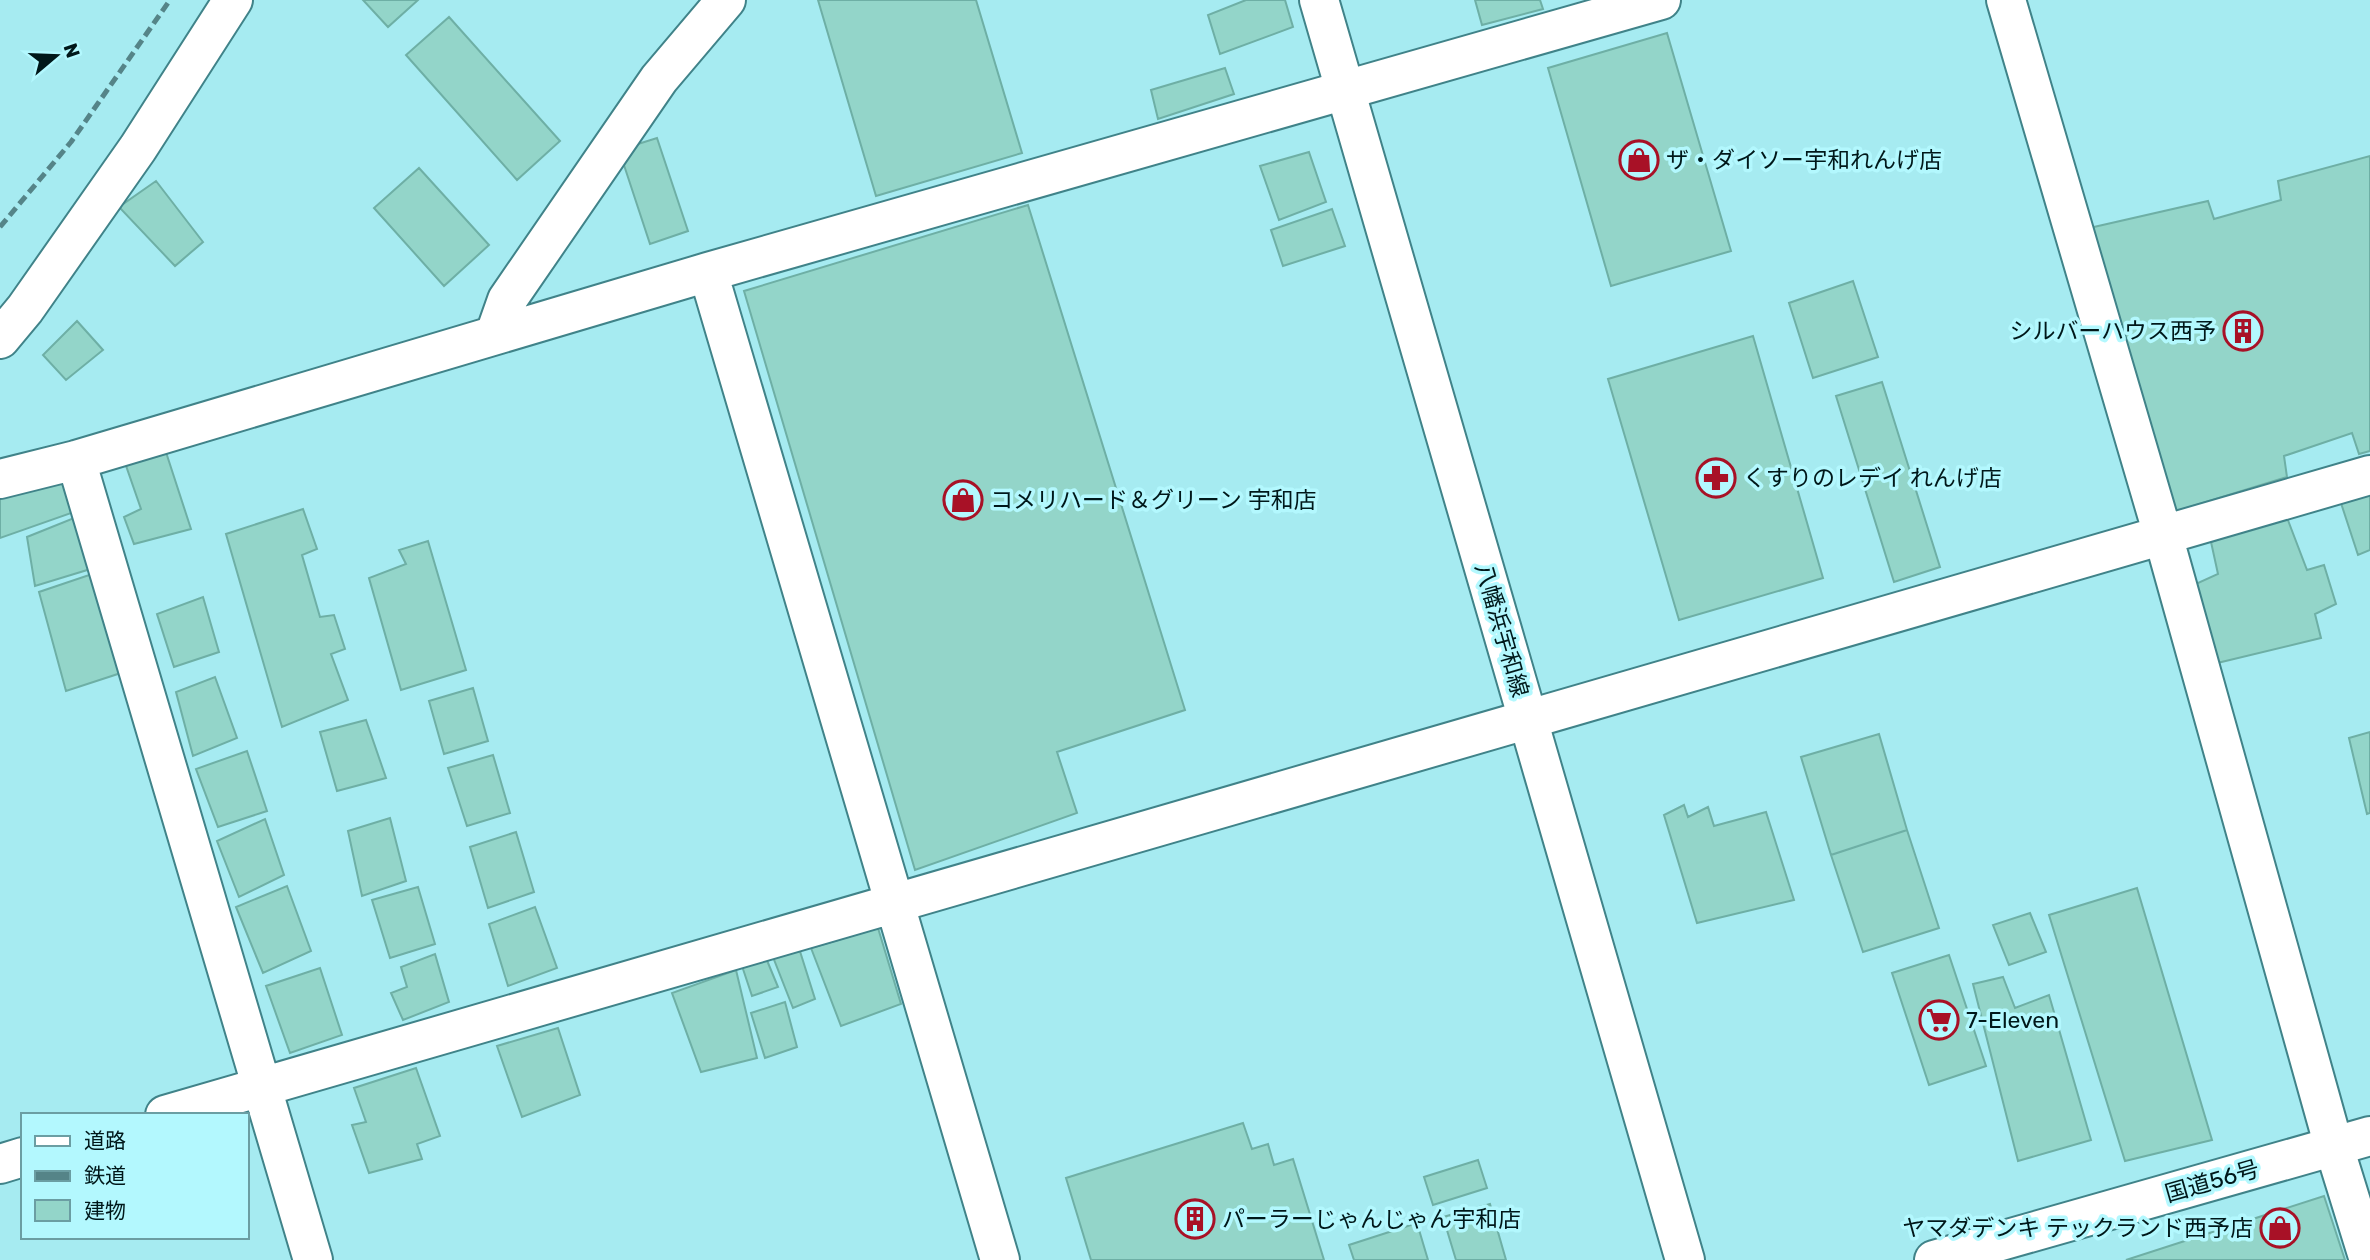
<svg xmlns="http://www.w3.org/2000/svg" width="2370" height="1260" font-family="Rubik,'Noto Sans JP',sans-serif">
	<rect width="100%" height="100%" fill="#a6ebf1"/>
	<path fill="#93d5c9" stroke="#6eafa5" stroke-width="2" d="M 363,0 L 418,0 L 388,27 Z
		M 818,0 L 976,0 L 1022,153 L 876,196 Z
		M 1246,0 L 1285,0 L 1293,27 L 1220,54 L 1208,15 Z
		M 1475,0 L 1540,0 L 1543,9 L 1482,25 Z
		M 449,17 L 560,141 L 517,180 L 406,55 Z
		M 1667,33 L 1731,251 L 1611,286 L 1548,68 Z
		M 1225,68 L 1234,94 L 1158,119 L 1151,90 Z
		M 657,138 L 688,231 L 650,244 L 619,150 Z
		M 1309,152 L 1326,202 L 1279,220 L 1260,166 Z
		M 2370,156 L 2370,451 L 2359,454 L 2352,433 L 2284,456 L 2287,477 L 2170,513 L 2085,229 L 2208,201 L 2214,219 L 2281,200 L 2278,181 Z
		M 419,168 L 489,245 L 444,286 L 374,208 Z
		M 156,181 L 203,242 L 175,266 L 119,207 Z
		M 1028,205 L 1185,710 L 1057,752 L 1077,813 L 915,870 L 744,291 Z
		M 1332,209 L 1345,246 L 1283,266 L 1271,230 Z
		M 1853,281 L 1878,357 L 1813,378 L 1789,303 Z
		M 77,321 L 103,350 L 66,380 L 43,355 Z
		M 1753,336 L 1823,578 L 1679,620 L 1608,379 Z
		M 1882,382 L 1940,567 L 1894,582 L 1836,396 Z
		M 163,443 L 191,529 L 134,544 L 124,517 L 141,509 L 123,457 Z
		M 64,473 L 77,511 L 0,538 L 0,493 Z
		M 2370,489 L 2370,550 L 2358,555 L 2339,497 Z
		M 303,509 L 317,549 L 302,555 L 320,617 L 334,615 L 345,649 L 331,654 L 348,700 L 282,727 L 226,534 Z
		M 2286,515 L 2307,570 L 2324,565 L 2336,604 L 2315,614 L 2321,638 L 2209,665 L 2189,587 L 2218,574 L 2211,542 Z
		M 79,516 L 97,567 L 35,586 L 27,537 Z
		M 428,541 L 466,670 L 401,690 L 369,578 L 406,564 L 399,550 Z
		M 98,572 L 130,670 L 66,691 L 39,592 Z
		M 203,597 L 219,652 L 174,667 L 157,614 Z
		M 215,677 L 237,738 L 193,756 L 176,692 Z
		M 473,688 L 488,741 L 444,754 L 429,701 Z
		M 366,720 L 386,778 L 337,791 L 320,732 Z
		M 2370,732 L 2370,813 L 2367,814 L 2349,738 Z
		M 1879,734 L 1907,830 L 1831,855 L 1801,757 Z
		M 247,751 L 267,811 L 218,827 L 196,769 Z
		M 493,755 L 510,813 L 467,826 L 448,768 Z
		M 1684,805 L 1688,817 L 1708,807 L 1714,826 L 1766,812 L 1794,900 L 1697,923 L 1664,815 Z
		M 390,818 L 406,881 L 362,896 L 348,831 Z
		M 265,819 L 284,875 L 239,897 L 217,841 Z
		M 1907,830 L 1939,928 L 1863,952 L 1831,855 Z
		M 516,832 L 534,892 L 488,908 L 470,847 Z
		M 287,886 L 311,951 L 263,973 L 236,907 Z
		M 418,887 L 435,944 L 390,958 L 372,900 Z
		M 2137,888 L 2212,1140 L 2125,1161 L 2049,915 Z
		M 535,907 L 557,968 L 508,986 L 489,924 Z
		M 2030,913 L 2046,952 L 2009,965 L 1993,925 Z
		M 878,928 L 901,1004 L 841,1026 L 811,948 Z
		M 798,945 L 815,999 L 793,1008 L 773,957 Z
		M 435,954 L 449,1002 L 403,1020 L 391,993 L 407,987 L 401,967 Z
		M 1949,955 L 1986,1066 L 1929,1085 L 1892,973 Z
		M 766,958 L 778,987 L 752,996 L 742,966 Z
		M 320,968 L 342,1035 L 290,1053 L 266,986 Z
		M 736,970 L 757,1058 L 701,1072 L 672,993 Z
		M 2003,977 L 2015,1008 L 2049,995 L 2091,1140 L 2018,1161 L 1973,984 Z
		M 785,1002 L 797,1047 L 765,1058 L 751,1013 Z
		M 558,1028 L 580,1095 L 522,1117 L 497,1046 Z
		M 416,1068 L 440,1136 L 417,1144 L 422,1159 L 369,1173 L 352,1125 L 366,1122 L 354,1088 Z
		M 1243,1123 L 1252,1149 L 1268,1144 L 1274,1165 L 1293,1159 L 1324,1260 L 1091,1260 L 1066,1178 Z
		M 1478,1160 L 1487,1188 L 1433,1205 L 1424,1177 Z
		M 2324,1196 L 2345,1260 L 2126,1260 Z
		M 1490,1204 L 1506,1260 L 1456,1260 L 1443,1217 Z
		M 1417,1223 L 1428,1260 L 1354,1260 L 1349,1245 Z"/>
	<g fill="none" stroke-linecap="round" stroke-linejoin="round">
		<g stroke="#408389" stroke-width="42">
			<path id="minor" d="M 2006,0 L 2163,535 L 2334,1147 L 2369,1260
				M 708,272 L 1000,1260
				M 495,334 L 507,300 L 659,79 L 726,0
				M 0,339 L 25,309 L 138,148 L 233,0
				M 76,460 L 313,1260
				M 0,479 L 76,460 L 708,272 L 1661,0
				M 165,1115 L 2370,475
				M 0,1164 L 23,1157"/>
		</g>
		<g stroke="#408389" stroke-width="42">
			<path id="primary" d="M 1319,0 L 1685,1260"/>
		</g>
		<g stroke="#408389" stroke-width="42">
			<path id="trunk" d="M 1934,1260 L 2370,1136"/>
		</g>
		<use href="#minor" stroke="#fff" stroke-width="38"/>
		<use href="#primary" stroke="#fff" stroke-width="38"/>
		<use href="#trunk" stroke="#fff" stroke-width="38"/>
		<path stroke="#558488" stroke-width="5" stroke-dasharray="10 5" stroke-linecap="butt" d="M 0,227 L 71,142 L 170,0"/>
	</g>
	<defs>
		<g id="shop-ring" transform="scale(2.0125)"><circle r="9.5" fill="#b3f8fe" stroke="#a81126" stroke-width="1.5"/><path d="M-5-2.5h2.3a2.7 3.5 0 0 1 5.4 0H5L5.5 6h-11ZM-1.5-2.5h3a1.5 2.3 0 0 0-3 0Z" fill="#a81126"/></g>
		<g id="building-ring" transform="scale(2.0125)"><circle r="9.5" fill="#b3f8fe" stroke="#a81126" stroke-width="1.5"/><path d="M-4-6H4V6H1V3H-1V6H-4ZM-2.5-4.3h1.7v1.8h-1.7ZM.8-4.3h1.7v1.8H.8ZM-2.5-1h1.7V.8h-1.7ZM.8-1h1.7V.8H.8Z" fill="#a81126"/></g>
		<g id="pharmacy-ring" transform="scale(2.0125)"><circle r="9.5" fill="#b3f8fe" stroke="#a81126" stroke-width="1.5"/><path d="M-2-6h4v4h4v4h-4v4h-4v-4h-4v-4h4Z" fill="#a81126"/></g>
		<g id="supermarket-ring" transform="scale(2.0125)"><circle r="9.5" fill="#b3f8fe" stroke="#a81126" stroke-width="1.5"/><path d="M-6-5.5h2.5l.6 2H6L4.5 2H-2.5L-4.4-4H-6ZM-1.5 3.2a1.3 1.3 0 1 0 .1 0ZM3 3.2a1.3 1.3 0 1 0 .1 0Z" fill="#a81126"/></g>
	</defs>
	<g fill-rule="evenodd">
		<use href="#shop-ring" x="1639" y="160"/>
		<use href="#building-ring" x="2243" y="331"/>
		<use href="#pharmacy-ring" x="1716" y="478"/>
		<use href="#shop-ring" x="963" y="500"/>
		<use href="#supermarket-ring" x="1939" y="1020"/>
		<use href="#building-ring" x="1195" y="1219"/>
		<use href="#shop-ring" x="2280" y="1228"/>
	</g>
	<g text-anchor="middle" stroke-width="7" stroke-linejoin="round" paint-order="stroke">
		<g font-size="23" fill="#00181a" stroke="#b3f8fe" text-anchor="start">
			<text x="1666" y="168">ザ・ダイソー宇和れんげ店</text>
			<text x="2216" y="339" text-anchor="end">シルバーハウス西予</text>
			<text x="1743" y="486">くすりのレデイ れんげ店</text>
			<text x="990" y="508">コメリハード＆グリーン 宇和店</text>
			<text x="1966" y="1028">7-Eleven</text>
			<text x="1222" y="1227">パーラーじゃんじゃん宇和店</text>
			<text x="2253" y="1236" text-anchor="end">ヤマダデンキ テックランド西予店</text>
		</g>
		<g font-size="23" fill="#00181a" stroke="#b3f8fe">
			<text transform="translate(1502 630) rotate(74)" y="8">八幡浜宇和線</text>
			<text transform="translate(2212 1181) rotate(-16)" y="8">国道56号</text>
		</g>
	</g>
	<rect x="21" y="1113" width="228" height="126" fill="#b3f8fe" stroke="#6b9ea3" stroke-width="2"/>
	<rect x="35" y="1136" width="35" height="10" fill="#ffffff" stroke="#6b9ea3" stroke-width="2"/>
	<text x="84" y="1148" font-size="21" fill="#00181a">道路</text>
	<rect x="35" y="1171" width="35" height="10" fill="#558488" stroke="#6b9ea3" stroke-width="2"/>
	<text x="84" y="1183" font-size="21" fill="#00181a">鉄道</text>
	<rect x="35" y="1200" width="35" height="21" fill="#93d5c9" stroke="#6b9ea3" stroke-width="2"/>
	<text x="84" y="1218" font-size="21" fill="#00181a">建物</text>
	<g transform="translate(56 56) rotate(71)" stroke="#b3f8fe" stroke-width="5" paint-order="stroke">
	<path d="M0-5L12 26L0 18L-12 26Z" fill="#00181a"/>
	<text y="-10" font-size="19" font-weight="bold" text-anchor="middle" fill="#00181a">N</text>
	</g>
</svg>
